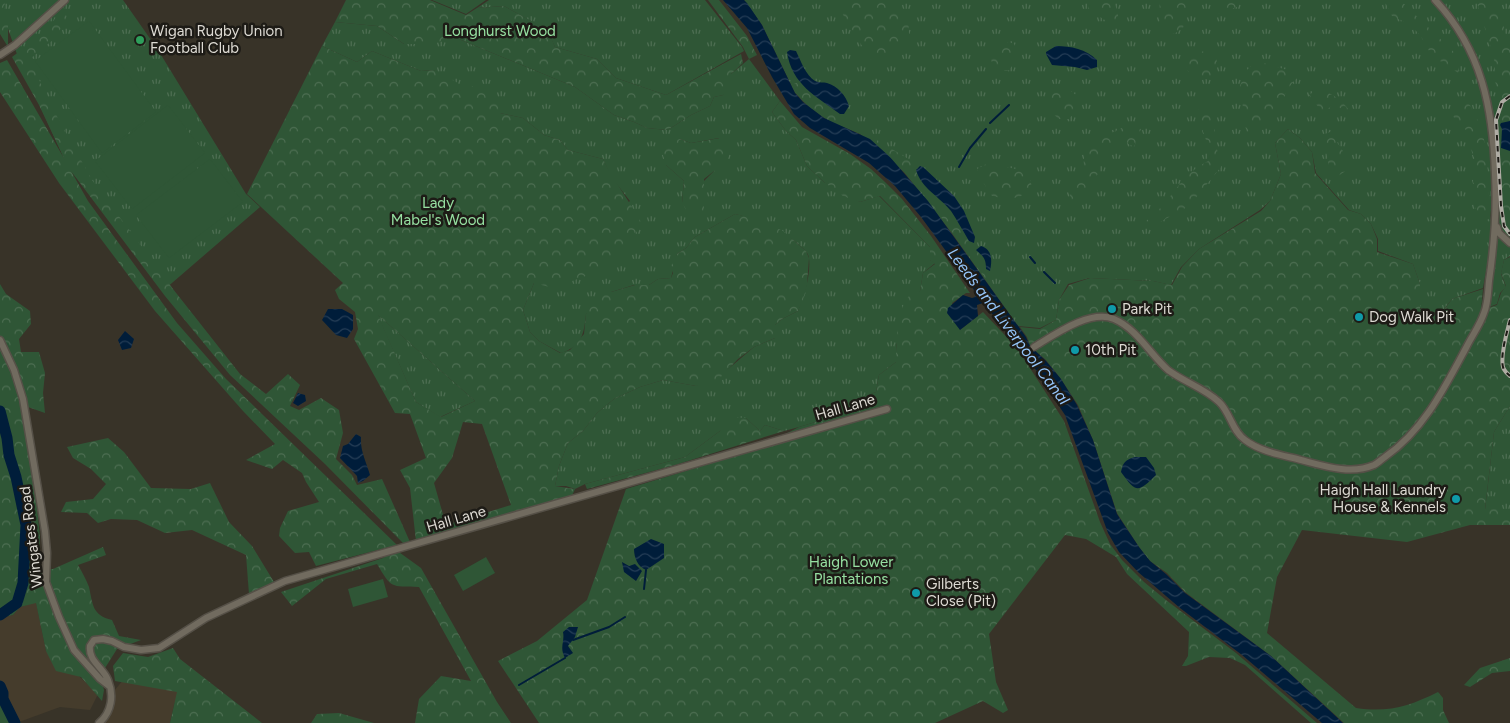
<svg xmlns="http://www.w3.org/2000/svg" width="1510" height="723" font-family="Figtree,sans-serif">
	<defs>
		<pattern id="grass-tufts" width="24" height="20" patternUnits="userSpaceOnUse" patternTransform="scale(1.25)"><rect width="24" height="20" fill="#2f5636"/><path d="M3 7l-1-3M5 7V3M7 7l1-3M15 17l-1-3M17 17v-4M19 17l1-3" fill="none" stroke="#4d6e52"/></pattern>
		<pattern id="forest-crowns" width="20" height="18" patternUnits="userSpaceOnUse" patternTransform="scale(1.25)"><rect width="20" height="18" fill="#2f5636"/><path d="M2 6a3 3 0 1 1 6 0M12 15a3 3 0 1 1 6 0" fill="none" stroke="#4d6e52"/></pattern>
		<pattern id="water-waves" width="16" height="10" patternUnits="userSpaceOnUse" patternTransform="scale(1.25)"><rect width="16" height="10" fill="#001d3a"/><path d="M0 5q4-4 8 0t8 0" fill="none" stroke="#253d56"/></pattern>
	</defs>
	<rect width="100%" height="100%" fill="#383328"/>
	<path fill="#453c2c" d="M 36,602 L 46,651 L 80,677 L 98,694 L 90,710 L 60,707 L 19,722 L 16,717 L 0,680 L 0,618 L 13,615 L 20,607 Z
		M 140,660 L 187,673 L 174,705 L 170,723 L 103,723 L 113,710 L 114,691 Z"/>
	<path fill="url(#grass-tufts)" fill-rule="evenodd" d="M 0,0 L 123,0 L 158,50 L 246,194 L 260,207 L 165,289 L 68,167 L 19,60 L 0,6 Z
		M 432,0 L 486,0 L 466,14 Z
		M 489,0 L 705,0 L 742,47 L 744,51 L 666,95 L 616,78 L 597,59 L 555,47 L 547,30 L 504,6 L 477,8 Z
		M 744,0 L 1510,0 L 1510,256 L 1504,260 L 1501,274 L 1506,287 L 1500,293 L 1497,304 L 1481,310 C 1486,278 1496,242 1490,210 L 1491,229 L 1489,254 L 1483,288 L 1452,299 L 1440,314 L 1420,308 L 1420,284 L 1413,264 L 1378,251 L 1378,239 L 1371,224 L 1361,214 L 1349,210 L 1316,173 L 1312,152 L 1300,138 L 1288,129 L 1275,143 L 1281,174 L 1270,201 L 1260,210 L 1199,249 L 1181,267 L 1171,285 L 1153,281 L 1089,278 L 1068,284 L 1059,300 L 1056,320 L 1040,328 L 1018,326 L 951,232 L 904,172 L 860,134 L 831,122 L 795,93 L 762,25 Z
		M 335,22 L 377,26 L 404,44 L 449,35 L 575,87 L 614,115 L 634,122 L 647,128 L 667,130 L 674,126 L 691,115 L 710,106 L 714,97 L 723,95 L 731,74 L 749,59 L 780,101 L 772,112 L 786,131 L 796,140 L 807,166 L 824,182 L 860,202 L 879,196 L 930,247 L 930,260 L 935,263 L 923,273 L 920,291 L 896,345 L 896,362 L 879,375 L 876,392 L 841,406 L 822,420 L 799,427 L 784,431 L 765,425 L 760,431 L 746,418 L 720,431 L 685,457 L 585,484 L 575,489 L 566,486 L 555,486 L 559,466 L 568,443 L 583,431 L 597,413 L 614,399 L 640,387 L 663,380 L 696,386 L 727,370 L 754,347 L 775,338 L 775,325 L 782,319 L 798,311 C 804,295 811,276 809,258 C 808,251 802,248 797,243 C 777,227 760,220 735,214 L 695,237 L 686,248 L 677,254 L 671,278 L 658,279 L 649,285 L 634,285 L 611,292 L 586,314 C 584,334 582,346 561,353 L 539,341 L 530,332 L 523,310 L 534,283 L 630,201 L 612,178 L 603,159 L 568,150 L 560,140 L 544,135 L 523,118 L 500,113 L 461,91 L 434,70 L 421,71 L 372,51 L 357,62 L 322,46 ZM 719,138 L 714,171 L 682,203 L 684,181 L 666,165 L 680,139 L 691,143 Z
		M 377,314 L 475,401 L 440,417 L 416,402 Z
		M 1510,406 L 1510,509 L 1485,510 L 1494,432 Z"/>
	<path fill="url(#forest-crowns)" fill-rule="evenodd" d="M 0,0 L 5,0 L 4,11 L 8,18 L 8,47 L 0,34 Z
		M 346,0 L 430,0 L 466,15 L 477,8 L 504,6 L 548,30 L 555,47 L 597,59 L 616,78 L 666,95 L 741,54 L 743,63 L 731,74 L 735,85 L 723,95 L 714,97 L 710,106 L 691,115 L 674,126 L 667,130 L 647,128 L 634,122 L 614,115 L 575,87 L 449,35 L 445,41 L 429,44 L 404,44 L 377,26 L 335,22 Z
		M 708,0 L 719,0 L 747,36 L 757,55 L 749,59 L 743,47 Z
		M 840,0 L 895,0 L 896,4 L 908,12 L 909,34 L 897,48 L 882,61 L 870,59 L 842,13 Z
		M 1089,0 L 1113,0 L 1118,12 L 1118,19 L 1113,22 C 1105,21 1103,19 1098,15 C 1092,9 1086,12 1089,0 Z
		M 1160,0 L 1195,0 L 1187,11 L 1183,28 L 1174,34 L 1162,30 L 1159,17 Z
		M 1211,0 L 1238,0 L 1239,6 L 1220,14 L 1213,11 Z
		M 1384,0 L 1400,0 L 1460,58 L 1458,73 L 1443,62 L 1433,59 C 1422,35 1416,26 1392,16 Z
		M 1476,0 L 1495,0 L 1503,22 L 1507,43 L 1510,46 L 1510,121 L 1502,122 L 1501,148 L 1510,151 L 1510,232 C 1500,216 1497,155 1498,134 C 1498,124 1502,116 1503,107 C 1504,103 1500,98 1500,93 L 1496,90 L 1494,57 Z
		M 63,6 L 67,18 L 55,38 L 30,59 L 48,100 L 92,180 L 173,289 L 240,374 L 266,394 L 288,374 L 300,385 L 290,406 L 299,410 L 321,398 L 339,410 L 343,433 L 336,459 L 352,475 L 357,485 L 382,479 L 410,542 L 403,543 L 325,464 L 230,375 L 165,296 L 71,171 L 88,201 L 177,323 L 226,379 L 397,545 L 316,566 L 309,552 L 295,553 L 279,536 L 280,528 L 288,511 L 319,502 L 306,482 L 302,473 L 283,460 L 272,469 L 246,460 L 275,444 L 243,411 L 155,311 L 59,183 L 0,92 L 0,63 L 7,60 L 65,160 L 39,105 L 12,57 L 47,31 Z
		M 1009,42 L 1014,44 L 1016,48 L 1012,66 L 1008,71 L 999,71 L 992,66 L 991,57 L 994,47 L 1002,43 Z
		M 322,46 L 357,62 L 372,51 L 421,71 L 434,70 L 458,83 L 461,91 L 472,86 L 488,92 L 500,104 L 500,113 L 523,118 L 544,135 L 560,140 L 568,150 L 603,159 C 614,182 630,201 642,224 L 613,266 L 553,288 L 534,283 L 523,310 L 530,332 L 539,341 L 560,353 L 570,350 L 584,334 L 586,314 L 595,297 L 602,290 L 611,292 L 635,285 L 649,285 L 658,279 L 671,278 L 673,273 L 671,266 L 677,254 L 686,248 L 695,237 L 735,214 L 758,219 L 783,231 L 806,251 L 809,258 L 807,285 L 803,300 L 798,311 L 782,319 L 775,325 L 775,338 L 754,347 L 738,359 L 715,383 L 696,386 L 663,380 L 640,387 L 614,399 L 597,413 L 583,431 L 568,443 L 559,466 L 555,486 L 575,489 L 570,500 L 416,541 L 410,488 L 400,470 L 426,458 L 410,414 L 395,413 L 354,339 L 358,329 L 355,312 L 339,299 L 335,290 L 343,283 L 247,194 ZM 378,315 L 475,401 L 441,417 L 416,402 ZM 463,422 L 482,424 L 511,505 L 446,525 L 434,483 L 452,458 Z
		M 1199,51 L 1206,52 L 1216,57 L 1218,66 L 1214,71 L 1209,80 L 1192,75 L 1187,70 L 1187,61 L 1191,54 Z
		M 1264,63 L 1294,72 L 1296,79 C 1288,87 1286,94 1281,102 C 1274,113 1257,129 1247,137 L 1240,86 L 1245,72 L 1252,65 Z
		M 795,83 L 800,83 L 817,98 L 840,114 L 844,114 L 845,122 L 840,126 C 821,118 802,104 791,86 Z
		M 1057,88 L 1071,91 L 1076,95 L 1076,109 L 1069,119 L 1059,119 C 1051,113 1049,108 1051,99 L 1049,95 L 1051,90 Z
		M 1319,88 C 1334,95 1346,102 1353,117 L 1347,116 L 1342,109 L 1334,104 L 1323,113 L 1309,95 Z
		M 780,101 L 802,127 L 850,154 L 871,169 L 885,182 L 902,199 L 931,236 L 970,293 L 966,293 L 952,303 L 960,330 L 983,312 L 1017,348 L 1064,421 L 1100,522 L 1110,544 L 1122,560 L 1144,582 L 1166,600 L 1236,653 L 1317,723 L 1311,723 L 1245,665 L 1230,658 L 1209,657 L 1186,666 L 1182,666 L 1188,656 L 1189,632 L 1127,574 L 1116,557 L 1086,539 L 1065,535 L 989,634 L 996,682 L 1008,710 L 1003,713 L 983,701 L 935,723 L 539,723 L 498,661 L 537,641 L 587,600 L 626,489 L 752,451 L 799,427 L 822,420 L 841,406 L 876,392 L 879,375 L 896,362 C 896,344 897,310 909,296 C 912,294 917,292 920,291 L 923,273 L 935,264 L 930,260 L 930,247 L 880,196 L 860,202 L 843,196 L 824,182 L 807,166 L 796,140 L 786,131 L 772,112 Z
		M 1204,102 L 1211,104 L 1215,118 L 1215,140 L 1221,167 L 1189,206 L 1149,228 L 1141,225 C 1150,218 1158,211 1165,203 C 1179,185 1188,171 1208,161 L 1206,140 L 1196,112 Z
		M 1466,103 L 1470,105 L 1483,131 L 1488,173 L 1490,218 L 1487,220 L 1480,216 L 1474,205 L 1478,192 L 1473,182 L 1475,160 L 1470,147 L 1472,141 L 1466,130 L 1455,120 L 1452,113 L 1456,106 Z
		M 1128,125 L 1141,129 L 1134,147 L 1122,140 L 1109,147 L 1098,161 L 1100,171 L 1092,182 L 1071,201 L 1069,190 L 1083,169 L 1085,150 L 1103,137 Z
		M 1288,129 L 1300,138 L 1312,152 L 1315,173 L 1348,210 L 1361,214 L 1371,224 L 1377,239 L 1377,252 L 1413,264 L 1420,284 L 1420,309 L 1440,315 L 1452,299 L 1483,289 L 1481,310 L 1497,305 L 1501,293 L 1506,286 L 1501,273 L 1504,260 L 1510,257 L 1510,406 L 1494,432 L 1485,509 L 1510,509 L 1510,525 L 1470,525 L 1407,542 L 1302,530 L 1277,577 L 1267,633 L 1356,708 C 1388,713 1410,706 1438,692 L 1443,698 L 1443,710 L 1449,723 L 1344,723 L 1271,656 L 1185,592 L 1167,573 L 1150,561 L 1139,547 L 1117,513 L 1093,440 L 1078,405 L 1061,379 L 1046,360 L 1030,346 L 1027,337 L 1020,327 L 1040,329 L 1056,320 L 1059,300 L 1069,285 L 1090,278 L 1153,281 L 1172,285 L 1182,267 L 1199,249 L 1261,211 L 1270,201 L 1281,174 L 1275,143 Z
		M 1330,132 L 1349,160 L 1347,170 L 1338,176 L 1329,167 L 1323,135 Z
		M 720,138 L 731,149 L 725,168 L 714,171 L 704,179 L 704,211 L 690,216 L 682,203 L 684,181 L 666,165 L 660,145 L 680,139 L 691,143 Z
		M 877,140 L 920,166 L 916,170 C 921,185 937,197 948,208 C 960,220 965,239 977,251 C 981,255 985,256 986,262 C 988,269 988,274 987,281 C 953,234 921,184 877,145 Z
		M 988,163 L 1020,170 L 1030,177 L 1032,189 C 1018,200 1010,200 992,196 L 981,179 L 977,169 Z
		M 0,284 L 6,294 L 30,311 L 31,324 L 19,339 L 21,352 L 39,352 L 45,373 L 43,393 L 45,413 L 28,407 L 24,417 L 36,499 L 40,536 L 39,569 L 53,569 L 103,547 L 106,555 L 78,565 C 82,572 86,579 89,587 C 93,605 92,615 112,620 L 119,636 L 141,640 L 117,649 L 100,676 L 104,690 L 102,701 L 81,677 L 56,671 L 46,651 L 36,603 L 20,607 L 13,615 L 0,618 Z
		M 729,417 L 746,418 L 760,431 L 765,425 L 784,431 L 675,465 L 587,489 L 585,484 L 685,457 L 720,431 Z
		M 108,438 L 124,452 L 151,488 L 191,489 L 210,483 L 229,522 L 252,546 L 274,582 L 249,594 L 246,555 L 192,530 L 165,533 L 137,520 L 111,519 L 98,523 L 87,513 L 61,512 L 66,502 L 93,499 L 106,484 L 91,469 L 73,458 L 67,447 Z
		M 396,550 L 421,568 L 497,702 L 511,723 L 415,723 L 419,699 L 441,676 L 471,681 L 419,587 C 390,586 392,589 377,564 L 326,579 L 292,606 L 281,592 L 383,558 Z
		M 173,648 L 180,659 L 262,723 L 170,723 L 177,692 L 115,681 L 113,666 L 123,653 L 148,657 Z
		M 1510,658 L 1510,671 L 1492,673 L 1470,687 L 1464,685 L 1480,668 Z
		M 0,680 L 16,717 L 21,723 L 0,723 Z
		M 339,713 L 374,723 L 311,723 L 317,714 Z"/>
	<path fill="#2f5636" d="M 89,21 L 156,112 L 102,153 L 35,61 Z
		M 168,105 L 205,153 L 132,209 L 95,161 Z
		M 210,159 L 243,202 L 169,258 L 136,215 Z
		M 486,557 L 495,573 L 463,591 L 454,575 Z
		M 383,579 L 388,597 L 353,607 L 348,589 Z"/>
	<path fill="url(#water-waves)" d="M 723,0 L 744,0 L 747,3 L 762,25 L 795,93 L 803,102 L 824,118 L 870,139 L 890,157 L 928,201 L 1026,337 L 1030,346 L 1046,361 L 1061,379 L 1077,405 L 1093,440 L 1117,514 L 1139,547 L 1150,561 L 1166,574 L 1185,593 L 1271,656 L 1343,723 L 1322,723 L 1242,655 L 1180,608 L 1138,572 L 1119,552 L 1108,533 L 1065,415 L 1037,373 L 1029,354 L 1010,335 L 983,303 L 977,305 L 978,316 L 960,330 L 947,313 L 948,308 L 963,295 L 972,298 L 975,297 L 975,293 L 973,288 L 921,217 L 895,186 L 869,163 L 810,128 L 794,114 L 772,77 L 747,28 Z
		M 1056,46 C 1071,46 1086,49 1097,60 L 1097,67 L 1087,70 L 1075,67 L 1052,65 L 1046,54 L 1046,52 Z
		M 790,50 L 796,51 C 800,59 806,76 815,81 C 819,83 824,82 827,83 C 838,86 846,96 849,106 L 844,114 L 840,114 C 816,96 792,85 787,52 Z
		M 1510,121 L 1510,151 L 1501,148 L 1502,129 L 1500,125 L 1501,123 Z
		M 920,166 L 923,167 L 954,196 L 964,211 L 975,237 L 974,243 L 969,241 C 963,231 957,220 951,211 C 940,197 921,188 916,170 Z
		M 981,246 C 993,250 992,261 990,271 L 986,269 C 986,259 984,257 976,250 Z
		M 328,309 L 342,309 L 353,315 L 353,329 L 347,338 L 336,335 L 322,320 Z
		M 125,331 L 134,339 L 131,348 L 122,350 L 118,340 Z
		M 298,393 L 305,395 L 306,401 L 298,406 L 293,403 Z
		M 356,434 L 361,437 C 360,451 366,461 370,475 L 363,481 L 358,483 L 357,476 L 340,458 L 343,446 L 348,444 Z
		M 1135,457 L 1146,457 L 1154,468 L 1156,475 C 1138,493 1136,493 1121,472 C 1123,462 1125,460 1135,457 Z
		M 651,539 L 664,544 L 664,558 L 646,570 C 638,567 634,558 634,549 Z
		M 622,562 L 629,566 L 635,564 L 642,571 L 636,581 L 624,572 Z
		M 569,627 L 578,627 L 575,637 L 568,646 L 573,653 L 565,658 C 559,647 565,642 563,632 Z"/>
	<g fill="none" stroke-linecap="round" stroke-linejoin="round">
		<path stroke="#001d3a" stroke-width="2" d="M 990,123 L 1009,105
			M 959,167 L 970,148 L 986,129
			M 1030,257 L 1035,263
			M 1044,272 L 1055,283
			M 644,589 L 646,570
			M 573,640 L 609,627 L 625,617
			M 519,685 L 565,658"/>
		<path stroke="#001d3a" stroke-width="11" d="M 0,411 L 7,438 L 9,455 L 16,477 L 26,525 L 23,583 L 17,603 L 0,615
			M 0,686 L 3,693 L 3,699 L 15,723"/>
		<g stroke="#555047" stroke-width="9">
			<path id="minor" d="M 0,55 L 15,45 L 65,0
				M 1497,227 L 1499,233 L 1510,243
				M 0,340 L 14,370 L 23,399 L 45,531 L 47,553 L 46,582 L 59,617 L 74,650 L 100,679 L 109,686
				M 1034,347 C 1054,335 1090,309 1114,319 C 1137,329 1150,354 1168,370 C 1184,382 1204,388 1219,402 C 1230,412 1232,431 1245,440 C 1261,452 1282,455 1301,460 C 1324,466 1351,475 1374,465 C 1378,463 1382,459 1385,457 C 1424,430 1445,387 1467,346 C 1472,336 1480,325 1484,313 C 1488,304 1488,292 1489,281 C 1494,246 1497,211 1495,175 C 1493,109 1482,50 1435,0
				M 99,723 C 112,712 114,695 108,680 C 103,667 88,661 90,646 L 94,640 L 103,639 L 112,641 L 124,647 L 141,650 L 159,648 L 206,618 L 285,581 L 887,409"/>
		</g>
		<use href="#minor" stroke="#716b5f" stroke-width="6"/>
		<g stroke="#afaca4" stroke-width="4">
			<path id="rail" d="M 1510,96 L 1502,102 L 1496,120 L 1501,206 L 1504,226 L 1510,234
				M 1510,320 C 1507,332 1500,355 1503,367 C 1504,371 1507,373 1510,376"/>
		</g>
		<use href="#rail" stroke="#1d1b16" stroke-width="2" stroke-dasharray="5.5" stroke-linecap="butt"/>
	</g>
	<circle fill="#2e9e5b" stroke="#1d1b16" stroke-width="2" cx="140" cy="40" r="5"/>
	<g fill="#0f9aa8" stroke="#1d1b16" stroke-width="2">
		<circle cx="1112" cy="309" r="5"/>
		<circle cx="1359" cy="317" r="5"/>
		<circle cx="1075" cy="350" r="5"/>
		<circle cx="1456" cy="499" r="5"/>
		<circle cx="916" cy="593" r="5"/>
	</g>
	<g text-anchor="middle" stroke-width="5" stroke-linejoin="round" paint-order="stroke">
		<g font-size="15" fill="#dddad3" stroke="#1d1b16" text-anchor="start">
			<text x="150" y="36">Wigan Rugby Union<tspan x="150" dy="17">Football Club</tspan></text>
			<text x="1122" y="314">Park Pit</text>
			<text x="1369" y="322">Dog Walk Pit</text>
			<text x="1085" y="355">10th Pit</text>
			<text x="1446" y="495" text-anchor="end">Haigh Hall Laundry<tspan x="1446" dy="17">House &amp; Kennels</tspan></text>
			<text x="926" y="589">Gilberts<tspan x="926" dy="17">Close (Pit)</tspan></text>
		</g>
		<g font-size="15" fill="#96e0a1" stroke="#1d1b16">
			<text x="500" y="36">Longhurst Wood</text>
			<text x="438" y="208">Lady<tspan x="438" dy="17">Mabel's Wood</tspan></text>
			<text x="851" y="567">Haigh Lower<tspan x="851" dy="17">Plantations</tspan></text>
		</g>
		<g font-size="15" fill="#dddad3" stroke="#1d1b16">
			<text transform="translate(845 407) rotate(-16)" y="5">Hall Lane</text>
			<text transform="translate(456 519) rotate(-16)" y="5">Hall Lane</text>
			<text transform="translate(31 537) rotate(-97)" y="5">Wingates Road</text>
		</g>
		<g font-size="16" font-style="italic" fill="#95c6fb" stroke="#1d1b16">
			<text transform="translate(1009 326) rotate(53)" y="6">Leeds and Liverpool Canal</text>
		</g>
	</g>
</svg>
